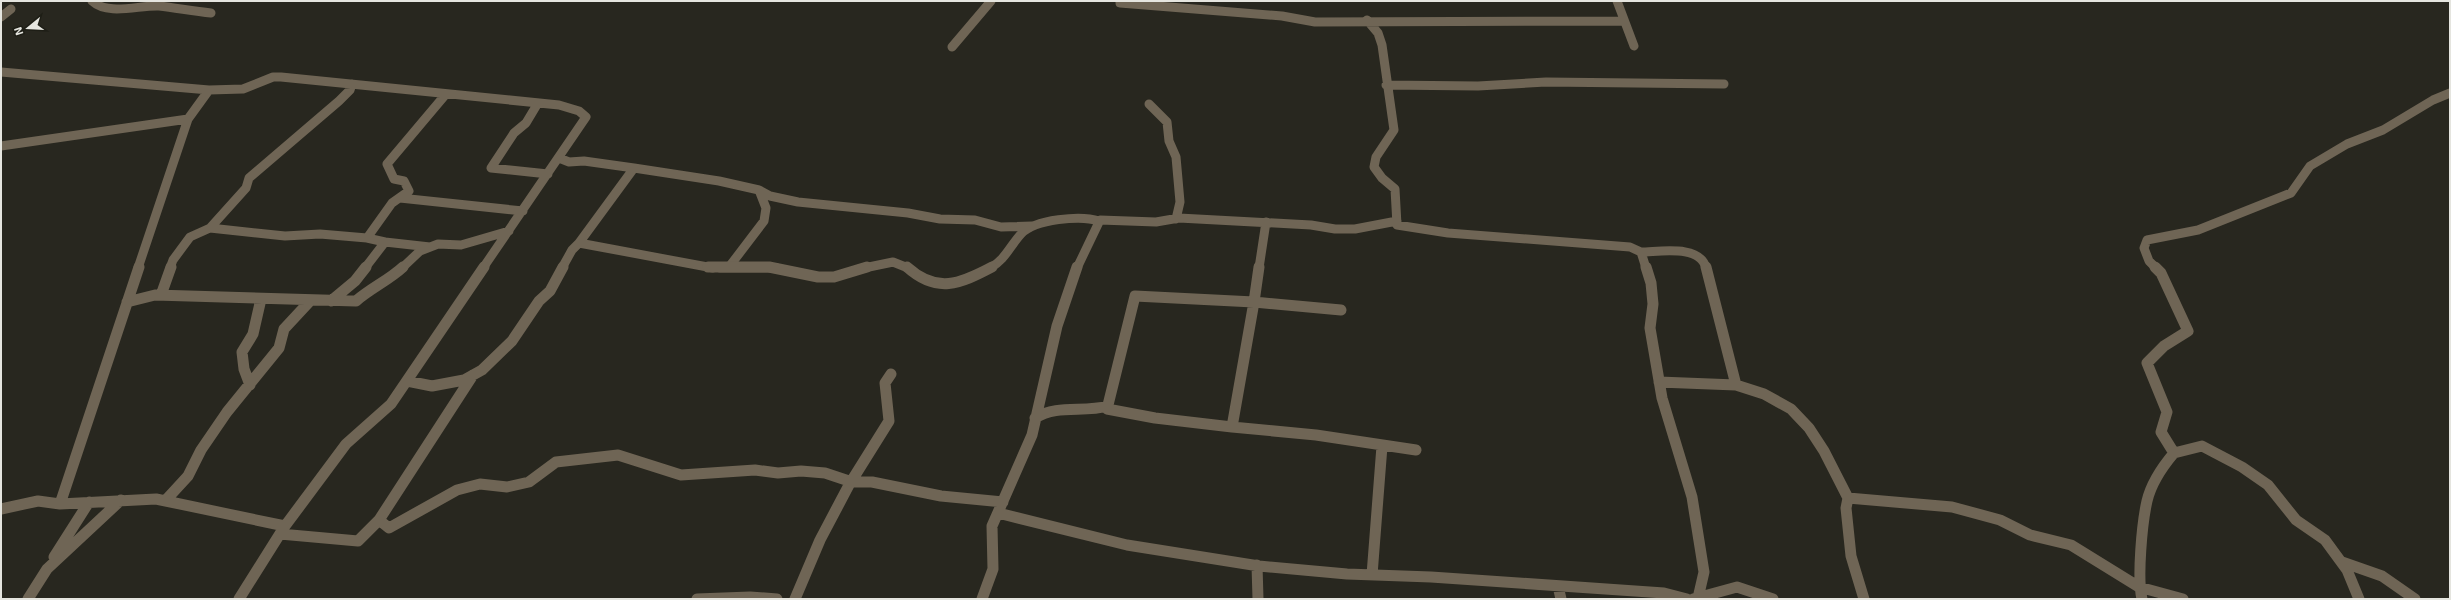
<svg xmlns="http://www.w3.org/2000/svg" width="2451" height="600" font-family="'Exo 2',sans-serif">
	<rect width="100%" height="100%" fill="#28271f"/>
	<g fill="none" stroke-linecap="round" stroke-linejoin="round">
		<path stroke="#6f6555" stroke-width="9" d="M 92,1 C 108,16 139,5 159,6 C 176,8 193,11 211,13
			M 1120,1 L 1120,3 L 1282,16 L 1315,22 L 1624,21
			M 1617,1 L 1634,46
			M 1,17 L 11,9
			M 1367,20 L 1378,33 L 1382,45 L 1394,130 L 1376,157 L 1374,167 L 1382,178 L 1395,189 L 1397,225 L 1448,233 L 1630,247 L 1641,252 L 1646,268
			M 952,47 L 991,1
			M 1,72 L 209,90 L 243,89 L 273,77 L 281,77 L 559,105 L 579,111 L 586,117 L 483,268
			M 1386,85 L 1478,86 L 1546,82 L 1724,84
			M 538,103 L 526,123 L 514,133 L 491,168 L 548,174
			M 1149,104 L 1167,122 L 1169,141 L 1176,157 L 1180,202 L 1176,219
			M 1,146 L 188,119
			M 559,158 L 569,162 L 584,161 L 634,168 L 579,243 L 713,268
			M 634,168 L 719,181 L 759,190 L 766,208 L 764,221 L 729,267
			M 759,190 L 770,196 L 798,202 L 908,213 L 940,219 L 975,220 L 1001,227 L 1032,226
			M 400,198 L 523,211
			M 210,228 L 285,236 L 320,234 L 367,238
			M 385,242 L 367,238 L 392,203 L 409,191 L 404,181 L 394,179 L 387,164 L 446,94
			M 1641,252 C 1659,252 1700,244 1706,268
			M 138,268 L 188,119 L 209,90
			M 170,268 L 173,260 L 190,237 L 210,228 L 246,188 L 249,178 L 339,101 L 350,90 L 352,84
			M 365,268 L 385,242 L 430,247
			M 402,268 L 420,251 L 438,244 L 461,245 L 509,231
			M 562,268 L 572,250 L 579,243
			M 720,268 L 777,268
			M 864,268 L 893,262 L 908,268
			M 990,268 C 1005,260 1010,246 1021,234 C 1035,219 1081,215 1099,221
			M 1077,268 L 1100,220 L 1156,222 L 1179,218 L 1311,225 L 1335,229 L 1355,229 L 1397,221
			M 1259,268 L 1266,222
			M 2156,268 L 2149,261 L 2144,248 L 2147,240 L 2198,230 L 2291,193 L 2310,166 L 2347,144 L 2383,130 L 2433,100 L 2450,93"/>
		<path stroke="#6f6555" stroke-width="11" d="M 708,267 L 769,267 L 818,277 L 834,277 L 867,267
			M 907,267 C 937,294 960,284 992,267
			M 1259,267 L 1254,302 L 1341,310
			M 1646,267 L 1651,283 L 1653,304 L 1650,328 L 1662,398 L 1692,497 L 1704,572 L 1698,598
			M 1706,267 L 1736,385
			M 161,295 L 171,267
			M 1135,296 L 1254,302 L 1232,427 L 1155,418 L 1107,409 Z
			M 331,301 L 355,281 L 366,267
			M 127,302 L 155,295 L 356,301 C 371,288 389,280 403,267
			M 407,381 L 432,386 L 464,380 L 482,370 L 512,341 L 539,301 L 550,291 L 563,267
			M 1659,382 L 1736,385 L 1764,394 L 1791,409 L 1809,428 L 1824,451 L 1848,498 L 1846,508 L 1851,556 L 1864,599
			M 250,385 L 244,369 L 242,352 L 253,334 L 261,299
			M 1035,418 C 1058,404 1083,413 1108,406
			M 1232,427 L 1316,435 L 1416,450
			M 2174,453 L 2202,446 L 2242,467 L 2268,485 L 2296,520 L 2325,540 L 2347,570 L 2359,599
			M 1848,498 L 1952,507 L 2000,520 L 2030,535 L 2071,545 L 2139,587 L 2183,599
			M 165,501 L 188,476 L 201,450 L 227,412 L 279,348 L 284,329 L 310,301
			M 60,504 L 156,499 L 285,526 L 346,444 L 391,404 L 484,267
			M 1,509 L 38,501 L 60,504 L 139,267
			M 998,513 L 1127,545 L 1259,566 L 1347,574 L 1431,577 L 1664,593 L 1687,599
			M 379,520 L 389,528 L 457,490 L 480,484 L 507,487 L 529,482 L 556,462 L 618,455 L 681,475 L 755,470 L 778,473 L 801,471 L 825,473 L 852,482 L 872,482 L 941,496 L 1003,502
			M 280,534 L 358,541 L 379,520 L 473,375
			M 54,557 L 89,502
			M 2342,562 L 2382,576 L 2415,599
			M 1257,565 L 1258,599
			M 1372,575 L 1382,446
			M 1558,586 L 1561,599
			M 28,599 L 47,569 L 121,500
			M 239,599 L 283,529
			M 697,599 L 750,597 L 777,599
			M 795,599 L 820,540 L 849,485 L 889,421 L 885,383 L 891,374
			M 982,599 L 993,569 L 992,526 L 1032,435 L 1057,326 L 1077,267
			M 1693,599 L 1737,587 L 1773,599
			M 2142,599 C 2137,578 2142,523 2147,501 C 2151,484 2163,466 2174,453 L 2161,432 L 2167,412 L 2147,363 L 2164,346 L 2188,331 L 2161,273 L 2155,267"/>
	</g>
	<rect width="2451" height="600" fill="none" stroke="#e5e5df" stroke-width="4"/>
	<g transform="translate(28 28) rotate(252)" stroke="#1e1e16" stroke-width="3" paint-order="stroke">
	<path d="M0-3L7 15L0 10L-7 15Z" fill="#e5e5df"/>
	<text y="-6" font-size="11" font-weight="bold" text-anchor="middle" fill="#e5e5df">N</text>
	</g>
</svg>
